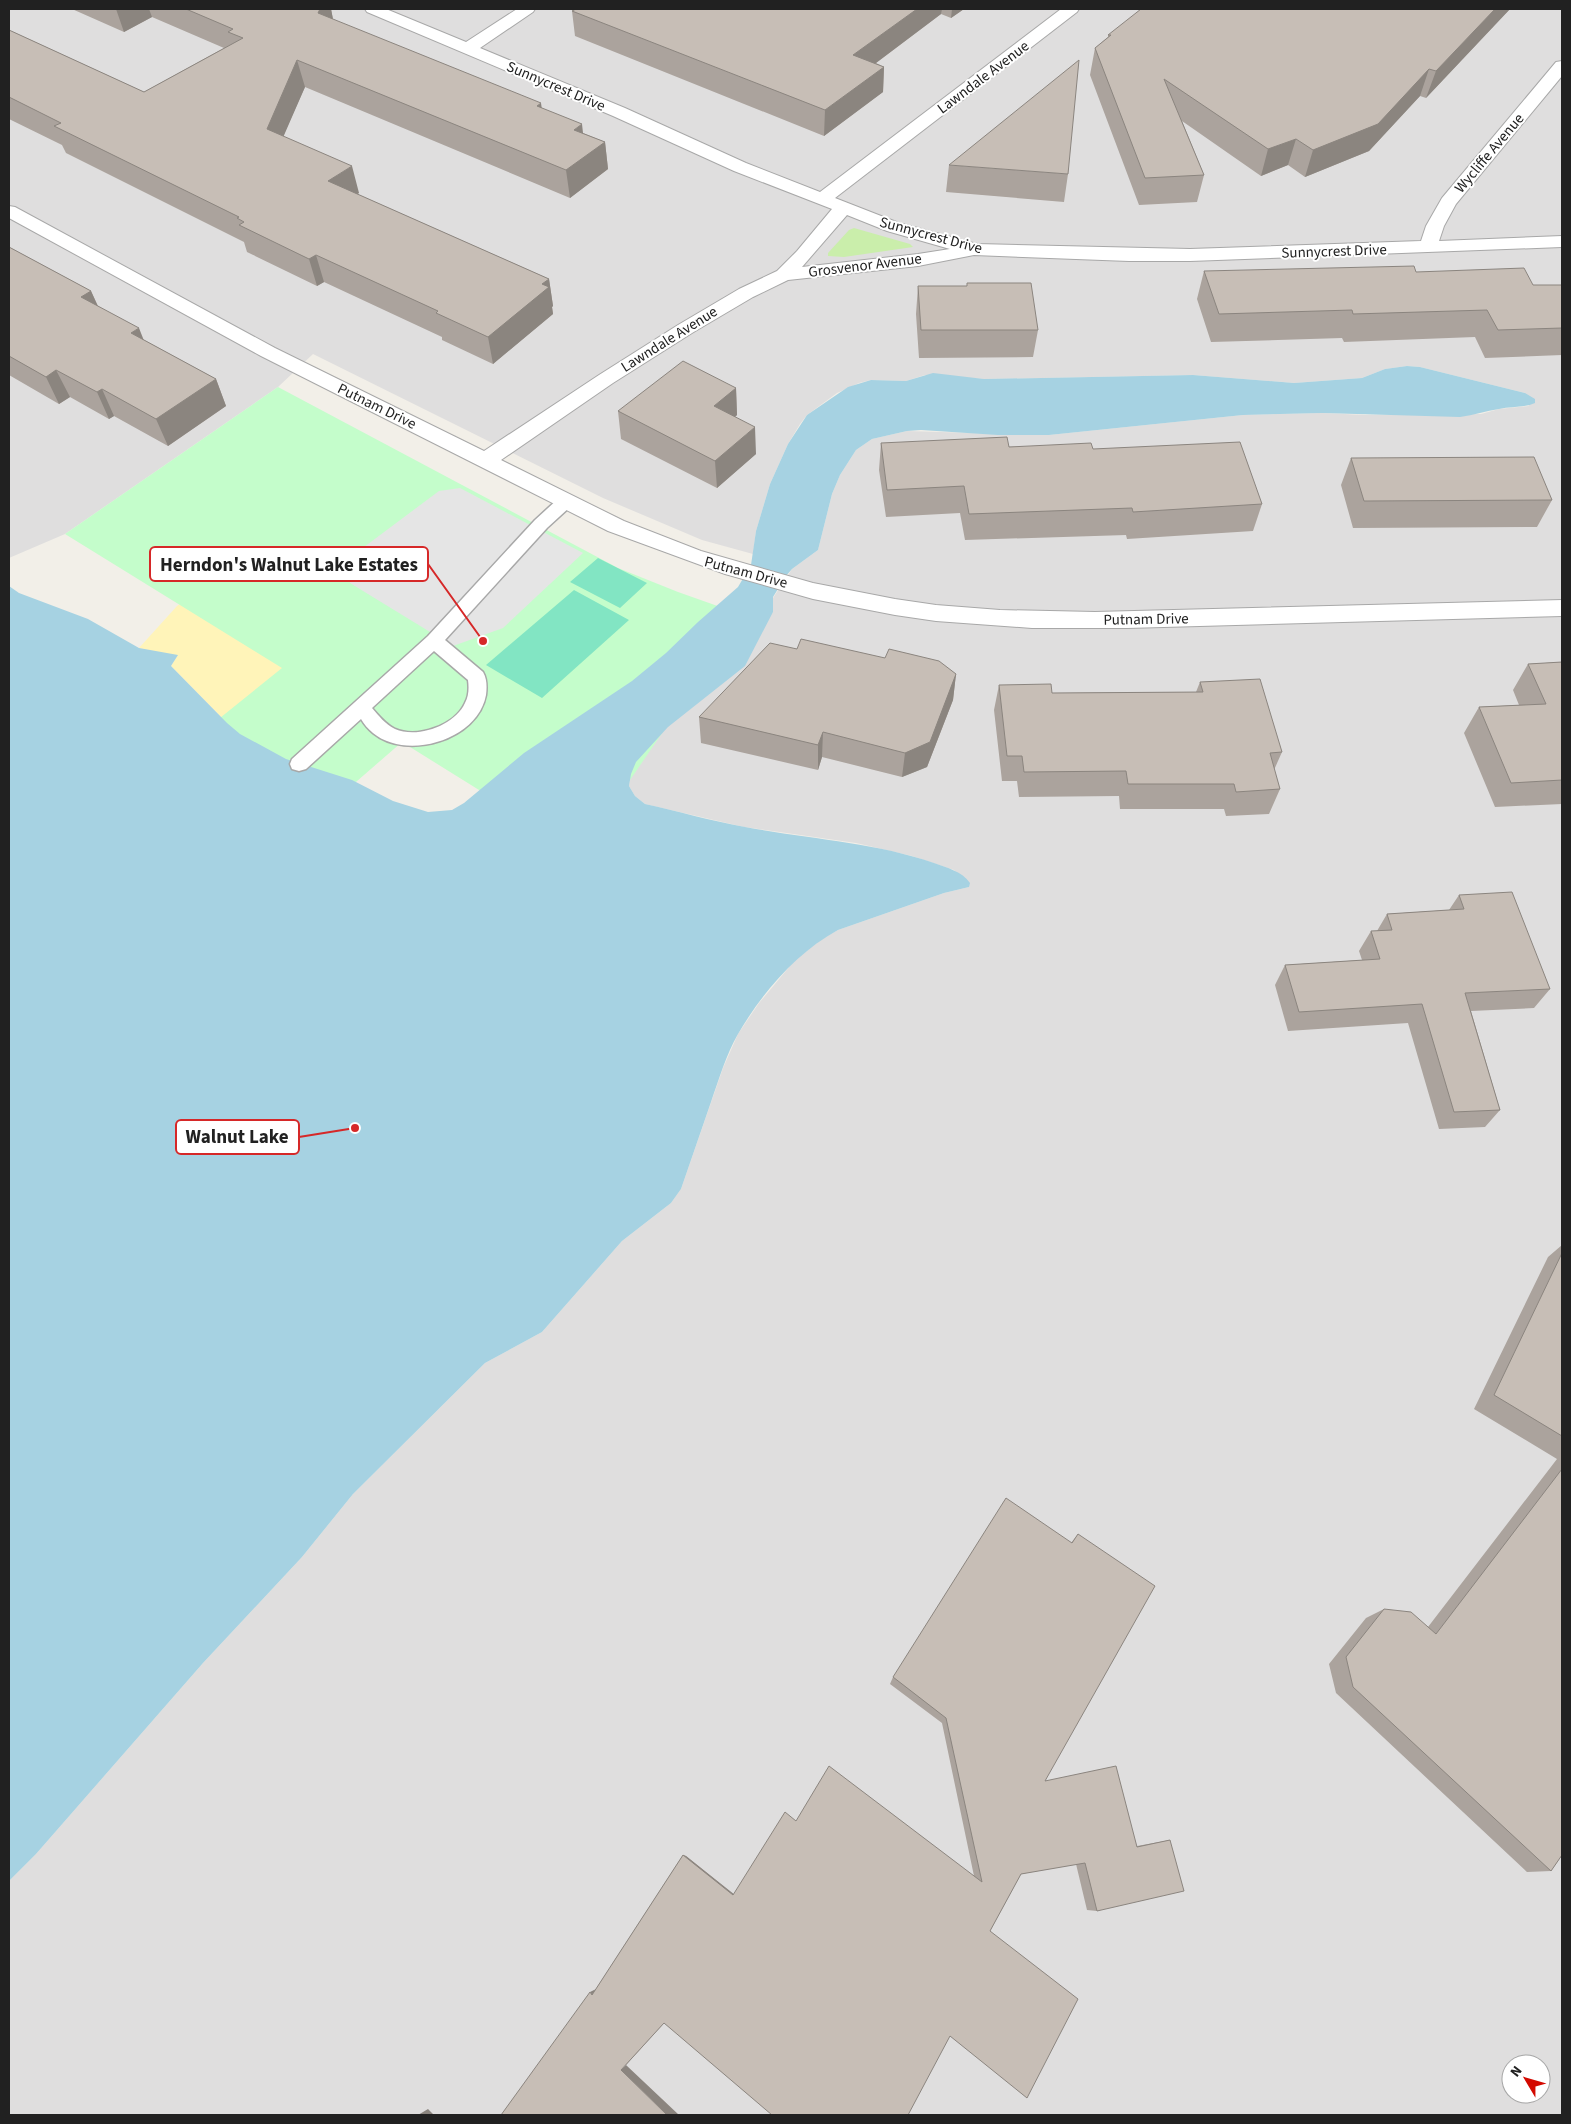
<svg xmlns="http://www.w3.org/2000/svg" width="1571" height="2124" font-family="'Source Sans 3',sans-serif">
	<rect width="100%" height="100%" fill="#f2efe8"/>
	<path fill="#dfdede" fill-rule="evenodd" d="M 9,9 L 1562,9 L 1562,2115 L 9,2115 L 9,1881 L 36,1854 L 203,1663 L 302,1557 L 353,1494 L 485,1363 L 542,1332 L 622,1241 L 671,1203 L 681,1189 L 723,1068 L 738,1034 L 759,1003 L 795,960 L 822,939 L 838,930 L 944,893 L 969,887 L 954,870 L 912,856 L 856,843 L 744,827 L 645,804 L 635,796 L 629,786 L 631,774 L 645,751 L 773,612 L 773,598 L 792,569 L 818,550 L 832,494 L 840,475 L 856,450 L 872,439 L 907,431 L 1049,435 L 1243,415 L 1322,413 L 1365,415 L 1481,414 L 1499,409 L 1529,406 L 1525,393 L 1420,367 L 1407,366 L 1385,369 L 1362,378 L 1294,383 L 1193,375 L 984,379 L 925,375 L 906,381 L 871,380 L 859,383 L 837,393 L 807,415 L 800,424 L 788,444 L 770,484 L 756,531 L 753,554 L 702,540 L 603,498 L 313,354 L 278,387 L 65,534 L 9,558 ZM 1511,2064 L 1541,2064 L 1541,2094 L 1511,2094 Z"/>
	<path fill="#caeeab" d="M 854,228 L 910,244 L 913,247 L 844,257 L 828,256 L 828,253 L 849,230 Z"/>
	<path fill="#fff4b9" d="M 220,574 L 356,654 L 227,723 L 171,666 L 177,656 L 139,648 L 177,606 Z"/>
	<path fill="#c4fdcb" d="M 278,387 L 618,568 L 678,592 L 743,615 L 580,853 L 402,742 L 243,880 L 123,796 L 282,668 L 65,534 Z"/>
	<path fill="#82e5c3" d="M 598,558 L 647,583 L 620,608 L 570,582 Z
		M 574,590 L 629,620 L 542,698 L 486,665 Z"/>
	<path fill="#e5e5e5" d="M 460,488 L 583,553 L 503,628 L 453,646 L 350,583 L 348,559 L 439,491 Z"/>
	<path fill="#a6d2e2" d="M 1407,366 L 1420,367 L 1525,393 L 1535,399 L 1535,403 C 1524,408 1511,406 1499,409 C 1486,411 1474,415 1460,417 L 1322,413 L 1243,415 L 1049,435 L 998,435 L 921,430 L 907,431 L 872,439 L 856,450 L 840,475 L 832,494 L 818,550 L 792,569 L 786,576 L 773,597 L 773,612 L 745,666 L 668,727 L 636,762 L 631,774 L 629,786 L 635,796 L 645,804 C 678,811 711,821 745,827 C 808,839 873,842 934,863 C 947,868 962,871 970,883 L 969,887 L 944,893 L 838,930 C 796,953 762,993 738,1034 C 726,1055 719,1079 711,1102 C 701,1131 691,1160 681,1189 L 671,1203 L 622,1241 L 542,1332 L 485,1363 L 353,1494 L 302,1557 L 203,1663 L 36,1854 L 9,1881 L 9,586 L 19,593 L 88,619 L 139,648 L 178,655 L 171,666 L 227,723 L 240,734 L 286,759 L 352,780 L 393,801 L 428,812 L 452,810 L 464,803 L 524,753 L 632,681 L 666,653 L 698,622 L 738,587 L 751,565 L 756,531 L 770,484 L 788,444 L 807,415 L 848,387 L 871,380 L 906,381 L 933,373 L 984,379 L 1193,375 L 1294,383 L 1362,378 L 1385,369 Z"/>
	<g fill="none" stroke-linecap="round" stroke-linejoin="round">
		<g stroke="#a8a8a8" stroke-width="3">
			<path id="service" d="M 565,496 L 571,498 L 573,502 L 571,506 L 547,528 L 445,640 L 483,672 C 487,679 487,687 486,695 C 478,740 407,761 373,733 C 368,729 364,724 361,719 L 306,769 L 299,771 L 292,769 L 290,764 L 292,759 L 428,636 L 535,520 L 559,498 ZM 434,651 L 468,680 C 469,687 469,696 465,703 C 455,725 418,739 395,729 C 385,724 379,716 372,708 Z"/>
		</g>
		<g stroke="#a8a8a8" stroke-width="2">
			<path id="minor" d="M 365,9 L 386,9 L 466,42 L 517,9 L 535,9 L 533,12 L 480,48 L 625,108 L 746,163 L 820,192 L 1061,9 L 1079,9 L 1077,12 L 835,198 L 899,223 L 977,244 L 1190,249 L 1421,241 L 1426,226 L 1442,198 L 1556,62 L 1562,61 L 1562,76 L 1456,204 L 1444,226 L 1439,241 L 1562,236 L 1562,247 L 1190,261 L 1129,261 L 974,255 L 918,266 L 788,280 L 753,297 L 692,333 L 613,383 L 501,460 L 624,521 L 701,551 L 813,583 L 895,599 L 936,605 L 1000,610 L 1095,612 L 1562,600 L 1562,616 L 1127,628 L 1032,628 L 936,621 L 895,615 L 813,599 L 725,574 L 608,531 L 261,356 L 9,218 L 9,206 L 15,207 L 275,348 L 484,451 L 599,375 L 678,325 L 739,289 L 777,271 L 797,251 L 832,209 L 734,171 L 613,116 L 367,12 ZM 847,215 L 887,231 L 950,249 L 918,254 L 802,267 Z"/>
		</g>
		<use href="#service" fill="#fff" fill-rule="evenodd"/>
		<use href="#minor" fill="#fff" fill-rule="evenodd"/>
	</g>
	<path fill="#aba39d" d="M 72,9 L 331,9 L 333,20 L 542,108 L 583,133 L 605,142 L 608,169 L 570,198 L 305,87 L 283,136 L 359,193 L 357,194 L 549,279 L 553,306 L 552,307 L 553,314 L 493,364 L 442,340 L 442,337 L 324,282 L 317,286 L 247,252 L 244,242 L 66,153 L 62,145 L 9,119 L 9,30 L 144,92 L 224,48 L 152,17 L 124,32 Z
		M 576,9 L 964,9 L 951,18 L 941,14 L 876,63 L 884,67 L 883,92 L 824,136 L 575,36 L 572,11 Z
		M 1510,9 L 1426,98 L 1420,96 L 1369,151 L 1305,177 L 1288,165 L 1261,176 L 1182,121 L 1204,175 L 1197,202 L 1139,205 L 1090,75 L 1095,48 L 1108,37 L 1108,35 Z
		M 949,165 L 1068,174 L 1064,202 L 946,192 Z
		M 9,247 L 91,291 L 98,306 L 144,340 L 216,379 L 226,406 L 168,446 L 114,416 L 109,419 L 70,397 L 59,404 L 9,375 Z
		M 1204,271 L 1416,272 L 1533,285 L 1562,285 L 1562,355 L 1485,358 L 1475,337 L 1344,342 L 1342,338 L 1211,342 L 1197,299 Z
		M 967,283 L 1038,330 L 1033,357 L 919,358 L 916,314 L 918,286 L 967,286 Z
		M 736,388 L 737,415 L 735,417 L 756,454 L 717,488 L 621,439 L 618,411 Z
		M 881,443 L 1093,449 L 1262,504 L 1253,531 L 1127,539 L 1126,535 L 965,540 L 960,513 L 886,517 L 879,470 Z
		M 1351,458 L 1552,500 L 1537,527 L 1353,528 L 1341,485 Z
		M 797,649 L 956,674 L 953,700 L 927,767 L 902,777 L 822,757 L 818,770 L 701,743 L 699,717 Z
		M 1562,662 L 1562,804 L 1495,807 L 1464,733 L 1479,707 L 1519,705 L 1513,690 L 1528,664 Z
		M 1200,682 L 1282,752 L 1274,770 L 1280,789 L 1269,814 L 1226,816 L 1224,809 L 1120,809 L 1119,796 L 1019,797 L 1017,781 L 1002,781 L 994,710 L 999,685 L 1052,693 L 1196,692 Z
		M 1459,895 L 1550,989 L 1534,1008 L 1471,1011 L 1500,1110 L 1485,1127 L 1439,1129 L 1408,1023 L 1288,1031 L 1275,985 L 1285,965 L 1362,960 L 1359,951 L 1371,931 L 1377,931 L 1387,914 L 1449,910 Z
		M 1562,1245 L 1562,1855 L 1551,1871 L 1527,1872 L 1336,1693 L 1329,1664 L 1366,1618 L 1384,1609 L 1428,1627 L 1557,1459 L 1474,1409 L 1548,1257 Z
		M 1078,1534 L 1045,1781 L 1137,1846 L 1170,1840 L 1097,1911 L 1087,1910 L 1076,1864 L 1021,1874 L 990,1931 L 950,2036 L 664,2023 L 626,2065 L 501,2115 L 596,1989 L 683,1855 L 686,1856 L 734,1895 L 796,1821 L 974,1876 L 942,1723 L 890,1684 L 893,1677 L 1071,1543 Z"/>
	<path fill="#8b857f" d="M 116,9 L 149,9 L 152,17 L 124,32 Z
		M 320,9 L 331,9 L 333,19 L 324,40 L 318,13 Z
		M 917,9 L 942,9 L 941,14 L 852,81 L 853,55 Z
		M 952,9 L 964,9 L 951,18 Z
		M 1495,9 L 1510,9 L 1426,98 L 1436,71 Z
		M 297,60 L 305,87 L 275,156 L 267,129 Z
		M 884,67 L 883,92 L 824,136 L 825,110 Z
		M 1429,69 L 1420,96 L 1369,151 L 1305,177 L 1313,150 Z
		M 541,103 L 545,130 L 537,106 Z
		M 582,124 L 585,151 L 574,130 Z
		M 1296,139 L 1288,165 L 1261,176 L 1268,149 Z
		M 605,142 L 608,169 L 570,198 L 566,170 Z
		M 352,166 L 359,193 L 335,208 L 328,181 Z
		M 316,255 L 324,282 L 317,286 L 309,259 Z
		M 549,279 L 553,306 L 552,307 L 553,314 L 493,364 L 488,337 L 542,284 Z
		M 91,291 L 103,318 L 81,297 Z
		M 139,328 L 150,356 L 131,333 Z
		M 56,370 L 70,397 L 59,404 L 46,377 Z
		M 216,379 L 226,406 L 168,446 L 156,419 Z
		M 736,388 L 737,415 L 715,434 L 714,406 Z
		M 102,389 L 114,416 L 109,419 L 97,392 Z
		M 755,427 L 756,454 L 717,488 L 715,461 Z
		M 956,674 L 953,700 L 927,767 L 902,777 L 905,753 Z
		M 823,732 L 822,757 L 818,770 L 818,745 Z
		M 683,1855 L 686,1856 L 735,1895 L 733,1895 Z
		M 596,1989 L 592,1995 L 590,1992 Z
		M 626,2065 L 679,2115 L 667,2115 L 621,2070 Z
		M 428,2109 L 434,2115 L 418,2115 Z"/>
	<path fill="#c7beb6" stroke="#8b857f" d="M 186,9 L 320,9 L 318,13 L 541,103 L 537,106 L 582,124 L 574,130 L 605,142 L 566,170 L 297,60 L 267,129 L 352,166 L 328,181 L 549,279 L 542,284 L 549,287 L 488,337 L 436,313 L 438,311 L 316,255 L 309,259 L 239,225 L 244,222 L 237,218 L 239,217 L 54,126 L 61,123 L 9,97 L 9,30 L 144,92 L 243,38 L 228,32 L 233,29 Z
		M 576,9 L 917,9 L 853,55 L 884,67 L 825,110 L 572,11 Z
		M 1141,9 L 1495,9 L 1436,71 L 1429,69 L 1378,124 L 1313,150 L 1296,139 L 1268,149 L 1164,79 L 1204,175 L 1145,178 L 1095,48 L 1111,35 L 1108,35 Z
		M 1079,60 L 1068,174 L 949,165 Z
		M 9,247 L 91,291 L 81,297 L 139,328 L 131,333 L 216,379 L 156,419 L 102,389 L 97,392 L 56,370 L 46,377 L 9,356 Z
		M 1414,266 L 1416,272 L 1524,268 L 1533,285 L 1562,285 L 1562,328 L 1498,330 L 1487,310 L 1353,314 L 1352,310 L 1219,314 L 1204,271 Z
		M 967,283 L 1031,283 L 1038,330 L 921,330 L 918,286 L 967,286 Z
		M 683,361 L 736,388 L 714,406 L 755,427 L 715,461 L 618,411 Z
		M 1007,437 L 1009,447 L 1091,443 L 1093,449 L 1240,442 L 1262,504 L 1133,512 L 1132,508 L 969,514 L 964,486 L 887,490 L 881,443 Z
		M 1534,457 L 1552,500 L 1364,501 L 1351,458 Z
		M 801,639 L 885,658 L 889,649 L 939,661 L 956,674 L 930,742 L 905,753 L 823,732 L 818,745 L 699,717 L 770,643 L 797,649 Z
		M 1562,662 L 1562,780 L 1511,783 L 1479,707 L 1546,704 L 1528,664 Z
		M 1260,679 L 1282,752 L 1270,753 L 1280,789 L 1236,792 L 1234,784 L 1128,784 L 1126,771 L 1024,772 L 1022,756 L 1007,756 L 999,685 L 1051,684 L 1052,693 L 1203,692 L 1200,682 Z
		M 1512,892 L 1550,989 L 1465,993 L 1500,1110 L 1454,1112 L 1422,1004 L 1299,1012 L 1285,965 L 1380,959 L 1371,931 L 1392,930 L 1387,914 L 1464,909 L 1459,895 Z
		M 1562,1253 L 1562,1436 L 1494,1395 Z
		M 1562,1469 L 1562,1855 L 1551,1871 L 1353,1687 L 1346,1657 L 1384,1609 L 1411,1612 L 1436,1634 Z
		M 1006,1498 L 1072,1543 L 1078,1534 L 1155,1586 L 1045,1781 L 1116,1766 L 1137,1847 L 1170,1840 L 1184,1891 L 1097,1911 L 1085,1863 L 1021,1874 L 990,1931 L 1078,1999 L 1027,2098 L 950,2036 L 908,2115 L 772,2115 L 664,2023 L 621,2070 L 667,2115 L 501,2115 L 590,1992 L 592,1995 L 683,1855 L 733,1895 L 785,1812 L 796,1821 L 829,1766 L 982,1882 L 946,1718 L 893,1677 Z"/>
	<g text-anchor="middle" stroke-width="4" stroke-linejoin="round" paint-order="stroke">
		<g font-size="15" fill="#212121" stroke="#fff">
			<text transform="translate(983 77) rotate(-37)" y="5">Lawndale Avenue</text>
			<text transform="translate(556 86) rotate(23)" y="5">Sunnycrest Drive</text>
			<text transform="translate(1489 153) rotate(-50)" y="5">Wycliffe Avenue</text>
			<text transform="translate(931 235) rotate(15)" y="5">Sunnycrest Drive</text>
			<text transform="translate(1334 251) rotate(-2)" y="5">Sunnycrest Drive</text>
			<text transform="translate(865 265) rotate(-7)" y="5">Grosvenor Avenue</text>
			<text transform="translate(669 339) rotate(-32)" y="5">Lawndale Avenue</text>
			<text transform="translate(377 406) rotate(26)" y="5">Putnam Drive</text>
			<text transform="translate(746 572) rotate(15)" y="5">Putnam Drive</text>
			<text transform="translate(1146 619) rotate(-1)" y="5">Putnam Drive</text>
		</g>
	</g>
	<path fill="none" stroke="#d62828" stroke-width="2" d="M483 641L428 564M355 1128L299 1137"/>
	<g fill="#d62828" stroke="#fff" stroke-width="2">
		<circle cx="483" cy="641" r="5"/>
		<circle cx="355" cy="1128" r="5"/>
	</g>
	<g fill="#fff" stroke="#d62828" stroke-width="2">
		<rect x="150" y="547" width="278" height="34" rx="5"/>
		<rect x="176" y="1120" width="123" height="34" rx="5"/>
	</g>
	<g font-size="19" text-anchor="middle" font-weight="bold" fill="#212121">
		<text x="289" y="571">Herndon's Walnut Lake Estates</text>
		<text x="237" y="1143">Walnut Lake</text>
	</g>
	<rect width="1571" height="2124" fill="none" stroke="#212121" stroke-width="20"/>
	<g transform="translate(1526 2079) rotate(308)"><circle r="24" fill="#ffffff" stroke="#a6a6a6"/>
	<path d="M0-4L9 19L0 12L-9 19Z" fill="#d30900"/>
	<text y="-8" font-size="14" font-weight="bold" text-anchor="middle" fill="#212121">N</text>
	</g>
</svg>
